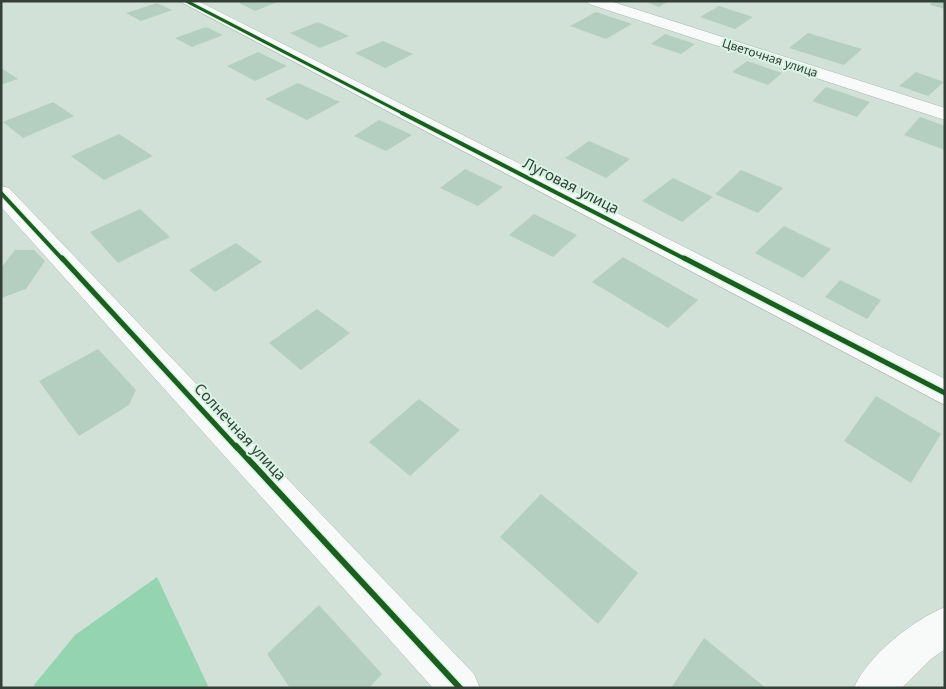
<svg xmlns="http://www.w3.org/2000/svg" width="946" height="689" font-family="'Noto Sans',sans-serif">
	<rect width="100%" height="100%" fill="#d1e1d7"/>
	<path fill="#94d4b0" d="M 157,577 L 209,688 L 34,688 L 34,685 L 75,635 Z"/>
	<path fill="#b4cfbf" d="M 243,1 L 280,1 L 255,11 L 239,3 Z
		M 644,1 L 669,1 L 659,7 Z
		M 933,1 L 945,1 L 945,9 L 930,5 Z
		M 157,3 L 172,10 L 141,21 L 126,13 Z
		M 719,6 L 753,17 L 735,29 L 700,17 Z
		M 596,12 L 632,24 L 606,39 L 570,26 Z
		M 318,22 L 349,36 L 320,48 L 290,33 Z
		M 206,27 L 223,35 L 192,47 L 175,38 Z
		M 808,33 L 862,49 L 844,65 L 789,48 Z
		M 665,34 L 695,44 L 681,54 L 651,44 Z
		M 383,41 L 413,54 L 385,68 L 355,53 Z
		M 258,52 L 287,66 L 255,81 L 227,66 Z
		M 747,61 L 782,73 L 768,85 L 732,72 Z
		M 1,68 L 18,79 L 1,85 Z
		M 916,72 L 944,82 L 928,96 L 899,86 Z
		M 298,83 L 340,102 L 307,120 L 265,99 Z
		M 826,87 L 870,102 L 857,117 L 812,101 Z
		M 53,102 L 74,116 L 23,138 L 3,122 Z
		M 920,117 L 945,126 L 945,150 L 904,135 Z
		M 379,120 L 412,135 L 386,151 L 354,136 Z
		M 119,134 L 153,156 L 104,180 L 71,156 Z
		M 589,141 L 630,159 L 606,178 L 565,158 Z
		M 465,169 L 503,187 L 478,206 L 440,188 Z
		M 741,170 L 783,188 L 758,213 L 715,194 Z
		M 673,178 L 713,197 L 682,222 L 642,201 Z
		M 140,209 L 170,237 L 118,263 L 90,232 Z
		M 534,214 L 577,235 L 553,257 L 509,235 Z
		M 784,226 L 831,249 L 803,278 L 755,253 Z
		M 236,243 L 262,262 L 215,292 L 189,270 Z
		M 15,250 L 34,250 L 45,261 L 26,289 L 1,298 L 1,268 Z
		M 623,257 L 698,300 L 668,328 L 592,282 Z
		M 840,280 L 881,300 L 867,319 L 825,297 Z
		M 317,309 L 350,333 L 301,370 L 269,343 Z
		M 98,349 L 136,390 L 129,405 L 79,436 L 39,381 Z
		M 876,396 L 941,434 L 911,483 L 844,441 Z
		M 419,399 L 460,430 L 410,476 L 369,442 Z
		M 541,494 L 638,573 L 598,624 L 500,537 Z
		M 319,605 L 382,674 L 369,688 L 290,688 L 267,654 Z
		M 704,638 L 766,688 L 671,688 Z"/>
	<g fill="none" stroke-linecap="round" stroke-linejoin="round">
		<g stroke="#acb8b0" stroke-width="1">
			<path id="minor" d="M 179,1 L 198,1 L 945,379 L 945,405 Z
				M 587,1 L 610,1 L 945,108 L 945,120 L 589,4 Z
				M 1,186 L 9,188 L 474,674 L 480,688 L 433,688 L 1,207 Z
				M 945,607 L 945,649 L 931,659 L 902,688 L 854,688 C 867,656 913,620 945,607 Z"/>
		</g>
		<use href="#minor" fill="#f8faf9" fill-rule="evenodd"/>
		<g stroke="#d8f4e2" stroke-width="5">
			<path id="cycleway-far3" d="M 186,1 L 404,114"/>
		</g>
		<g stroke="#d8f4e2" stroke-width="6">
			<path id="cycleway-far2" d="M 402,113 L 687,260
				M 1,193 L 63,260"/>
		</g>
		<g stroke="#d8f4e2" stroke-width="8">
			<path id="cycleway-far1" d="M 62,258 L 237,448
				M 684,258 L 945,393"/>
		</g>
		<g stroke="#d8f4e2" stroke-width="9">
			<path id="cycleway" d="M 236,446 L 460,688"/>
		</g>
		<use href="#cycleway-far3" stroke="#1b5e20" stroke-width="3"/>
		<use href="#cycleway-far2" stroke="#1b5e20" stroke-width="4"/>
		<use href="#cycleway-far1" stroke="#1b5e20" stroke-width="5"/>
		<use href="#cycleway" stroke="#1b5e20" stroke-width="6"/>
	</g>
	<g text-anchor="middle" stroke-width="4" stroke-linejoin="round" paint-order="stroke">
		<g font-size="12" fill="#343f38" stroke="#d8f4e2">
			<text transform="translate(770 58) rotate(18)" y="4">Цветочная улица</text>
		</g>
		<g font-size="15" fill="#343f38" stroke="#d8f4e2">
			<text transform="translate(571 186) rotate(27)" y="5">Луговая улица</text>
			<text transform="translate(240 432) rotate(47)" y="5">Солнечная улица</text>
		</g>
	</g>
	<rect width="946" height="689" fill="none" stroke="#343f38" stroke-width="5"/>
</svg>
